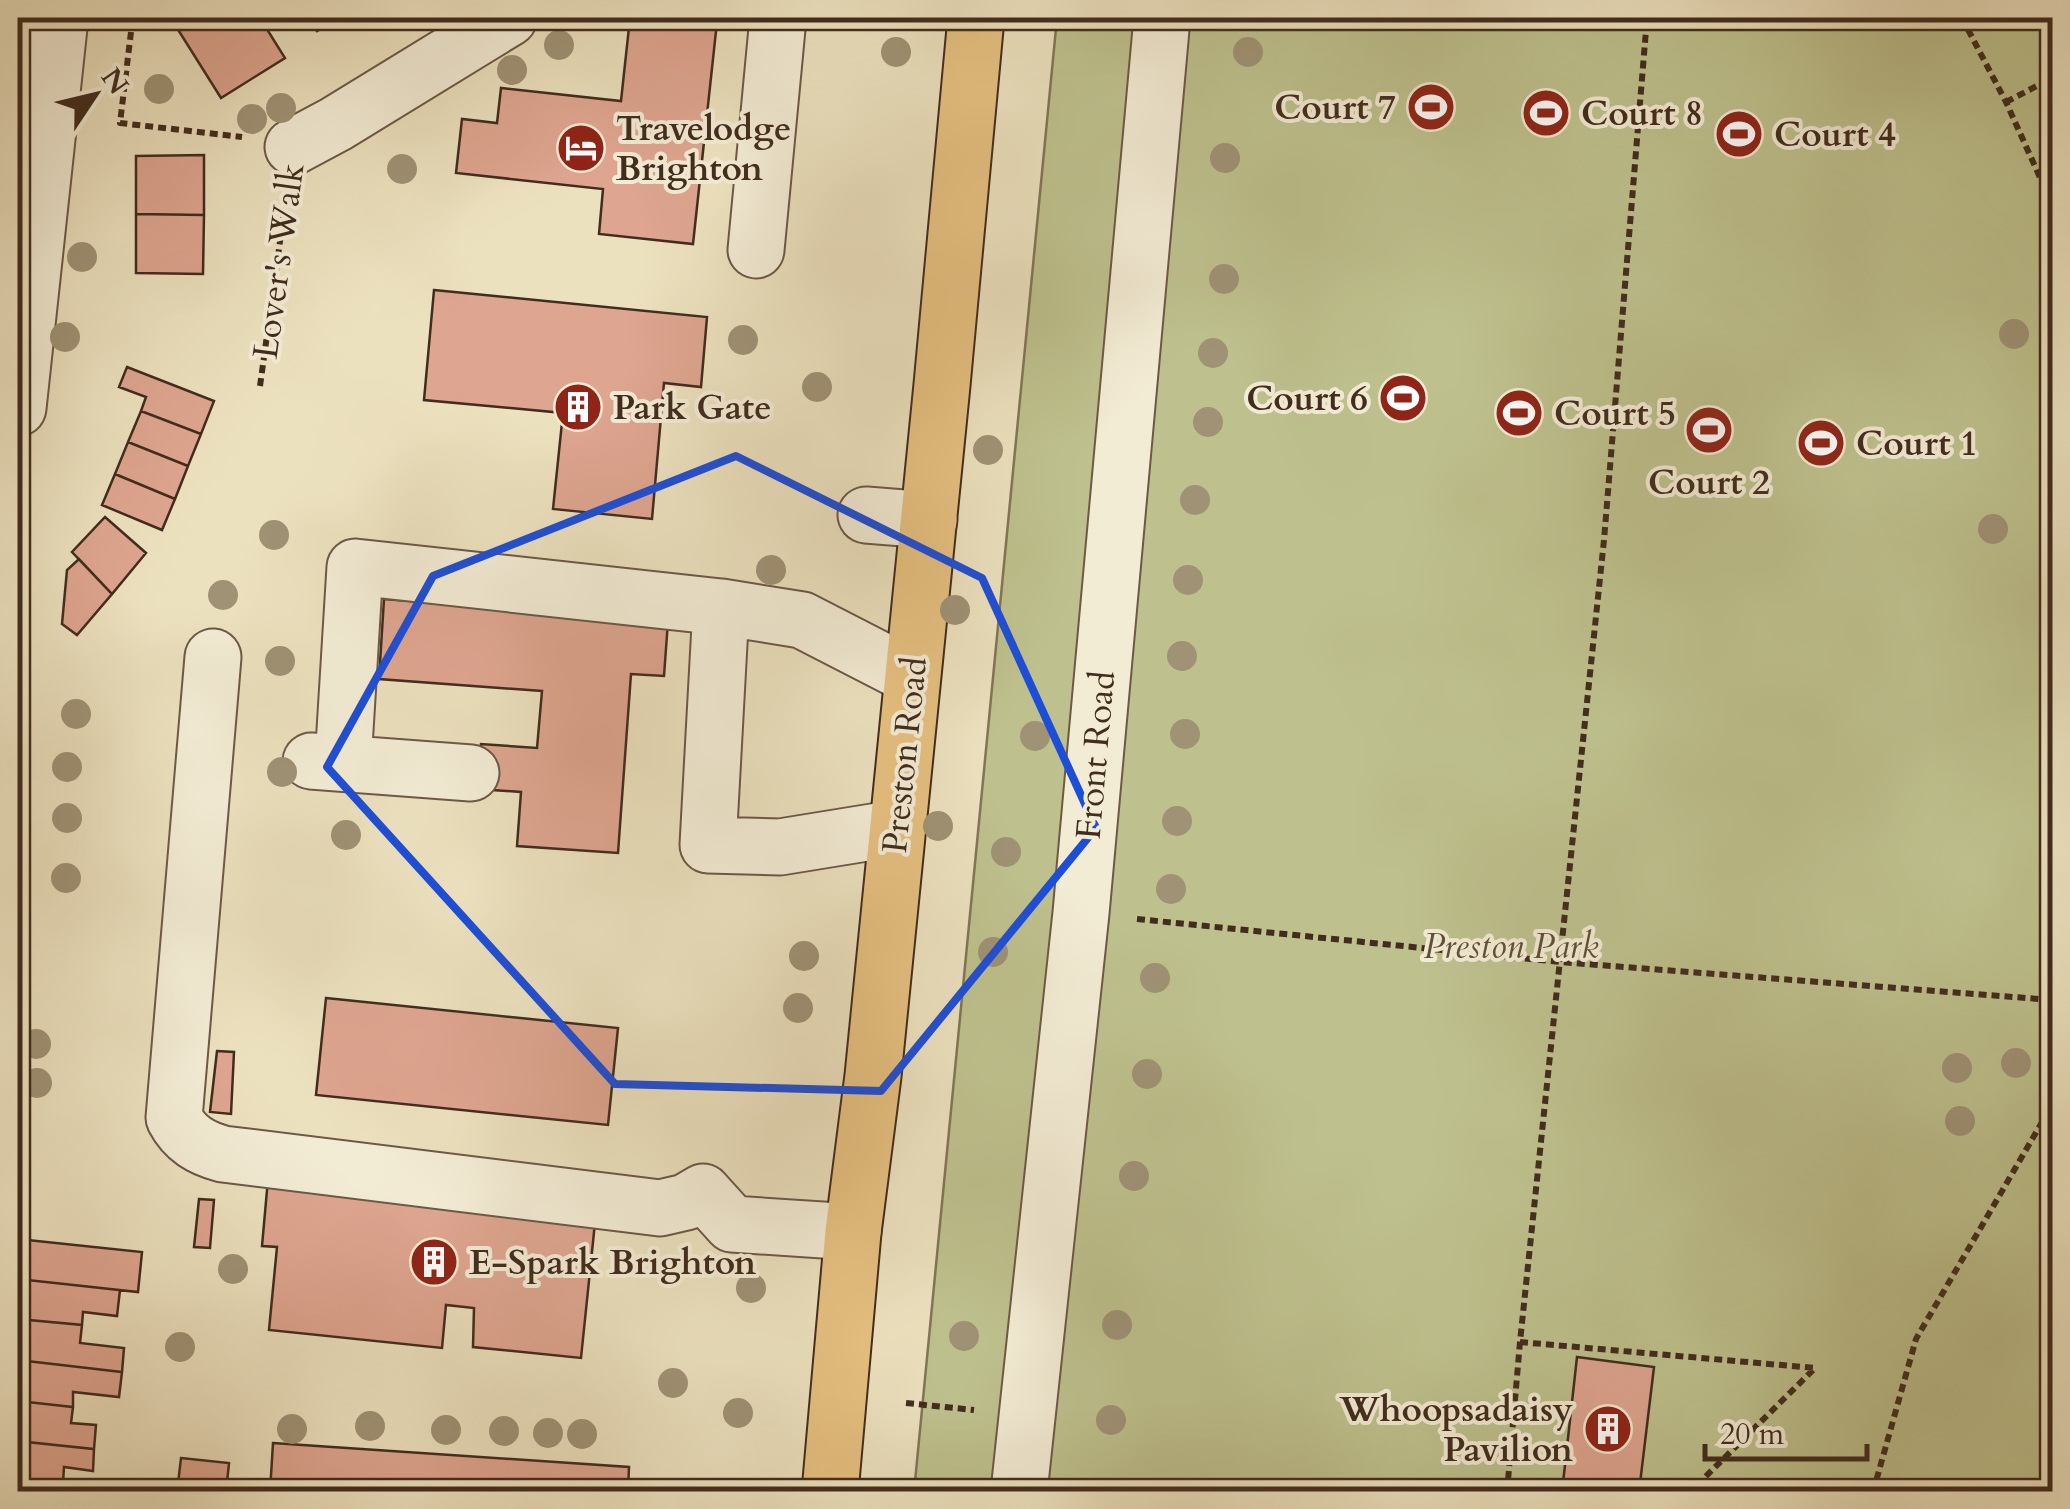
<svg xmlns="http://www.w3.org/2000/svg" width="2070" height="1509" font-family="Cardo,serif">
	<rect width="100%" height="100%" fill="#ece1bf"/>
	<filter id="stains"><feTurbulence type="fractalNoise" baseFrequency=".002" numOctaves="4"/><feColorMatrix values="0 0 0 0 .2 0 0 0 0 .09 0 0 0 0 .02 0 0 0 .5 -.17"/></filter>
	<radialGradient id="worn" r=".72"><stop offset=".6" stop-color="#630" stop-opacity="0"/><stop offset="1" stop-color="#630" stop-opacity=".3"/></radialGradient>
	<path fill="#bec18e" stroke="#807656" stroke-width="2.5" d="M 1057,18 L 2052,18 L 2052,1491 L 914,1492 Z"/>
	<path fill="#dea590" stroke="#412c1d" stroke-width="2.5" d="M 175,18 L 260,18 L 285,58 L 221,98 L 172,20 Z
		M 308,18 L 339,18 L 317,31 Z
		M 630,18 L 670,18 L 717,22 L 693,244 L 599,234 L 603,189 L 456,173 L 462,119 L 497,123 L 501,88 L 621,101 Z
		M 204,155 L 204,215 L 136,214 L 136,156 Z
		M 136,214 L 204,215 L 203,274 L 136,273 Z
		M 434,290 L 707,317 L 701,387 L 664,383 L 652,519 L 553,509 L 563,413 L 424,400 Z
		M 127,367 L 214,401 L 201,434 L 141,411 L 146,397 L 119,387 Z
		M 141,411 L 201,434 L 188,466 L 128,442 Z
		M 128,442 L 188,466 L 175,499 L 115,474 Z
		M 115,474 L 175,499 L 162,530 L 102,505 Z
		M 105,517 L 146,553 L 112,594 L 72,552 Z
		M 79,559 L 112,594 L 77,635 L 62,624 L 67,570 Z
		M 384,599 L 668,621 L 664,676 L 631,674 L 618,853 L 517,846 L 521,792 L 478,789 L 481,744 L 537,748 L 542,691 L 379,679 Z
		M 326,998 L 618,1028 L 608,1125 L 316,1095 Z
		M 217,1051 L 234,1052 L 231,1114 L 210,1112 Z
		M 268,1179 L 596,1213 L 581,1358 L 473,1347 L 474,1308 L 446,1305 L 442,1348 L 269,1330 L 277,1247 L 262,1246 Z
		M 199,1199 L 214,1200 L 210,1248 L 194,1247 Z
		M 18,1239 L 142,1252 L 138,1292 L 18,1279 Z
		M 18,1279 L 120,1290 L 117,1316 L 83,1312 L 82,1325 L 18,1319 Z
		M 18,1319 L 82,1325 L 80,1343 L 124,1348 L 122,1372 L 18,1360 Z
		M 1577,1357 L 1654,1367 L 1639,1492 L 1562,1492 Z
		M 18,1360 L 122,1372 L 119,1397 L 73,1392 L 73,1407 L 18,1401 Z
		M 18,1401 L 73,1407 L 71,1423 L 96,1425 L 94,1449 L 18,1441 Z
		M 18,1441 L 94,1449 L 93,1471 L 64,1467 L 63,1483 L 18,1479 Z
		M 273,1443 L 629,1467 L 628,1492 L 270,1492 Z
		M 181,1458 L 229,1463 L 226,1492 L 177,1492 Z
		M 18,1479 L 63,1483 L 62,1492 L 18,1492 Z"/>
	<g fill="none" stroke-linecap="round" stroke-linejoin="round">
		<g stroke="#6c5946" stroke-width="59">
			<path id="minor" d="M 293,147 L 336,124 L 509,18
				M 756,250 L 778,18
				M 18,408 L 60,18
				M 866,515 L 929,520
				M 213,657 L 174,1118 C 185,1139 201,1148 223,1154 L 660,1208 L 686,1202 L 703,1192 L 732,1224 L 853,1232
				M 311,761 L 471,773
				M 343,763 L 355,567 L 721,607
				M 897,828 L 780,847 L 708,845 L 721,607 L 802,620 L 911,676
				M 1019,1492 L 1081,913 L 1162,18"/>
		</g>
		<g stroke="#412c1d" stroke-width="59">
			<path id="highway" d="M 830,1492 L 853,1232 L 873,1076 L 942,385 L 976,18"/>
		</g>
		<path stroke="#412c1d" stroke-width="6" stroke-dasharray="8 5" stroke-linecap="butt" d="M 1962,18 L 2006,102 L 2052,204
			M 131,32 L 120,123 L 242,137
			M 2006,102 L 2052,78
			M 260,386 L 286,198
			M 1137,919 L 1560,962 L 2052,1000
			M 1520,1342 L 1815,1368 L 1690,1492
			M 906,1403 L 974,1410
			M 1507,1492 L 1520,1342 L 1604,540 L 1647,18
			M 1873,1492 L 1916,1339 L 2052,1105"/>
		<use href="#minor" stroke="#f3ecd5" stroke-width="55"/>
		<use href="#highway" stroke="#e6c080" stroke-width="55"/>
	</g>
	<g fill="#9f9275">
		<circle cx="559" cy="45" r="15"/>
		<circle cx="896" cy="52" r="15"/>
		<circle cx="1248" cy="52" r="15"/>
		<circle cx="512" cy="70" r="15"/>
		<circle cx="159" cy="89" r="15"/>
		<circle cx="281" cy="108" r="15"/>
		<circle cx="252" cy="119" r="15"/>
		<circle cx="1225" cy="158" r="15"/>
		<circle cx="402" cy="169" r="15"/>
		<circle cx="82" cy="257" r="15"/>
		<circle cx="1224" cy="279" r="15"/>
		<circle cx="2014" cy="334" r="15"/>
		<circle cx="65" cy="337" r="15"/>
		<circle cx="743" cy="340" r="15"/>
		<circle cx="1213" cy="353" r="15"/>
		<circle cx="817" cy="387" r="15"/>
		<circle cx="1208" cy="422" r="15"/>
		<circle cx="988" cy="450" r="15"/>
		<circle cx="1195" cy="500" r="15"/>
		<circle cx="1993" cy="529" r="15"/>
		<circle cx="274" cy="535" r="15"/>
		<circle cx="771" cy="570" r="15"/>
		<circle cx="1188" cy="580" r="15"/>
		<circle cx="223" cy="595" r="15"/>
		<circle cx="955" cy="610" r="15"/>
		<circle cx="1182" cy="656" r="15"/>
		<circle cx="280" cy="661" r="15"/>
		<circle cx="76" cy="714" r="15"/>
		<circle cx="1185" cy="734" r="15"/>
		<circle cx="1035" cy="736" r="15"/>
		<circle cx="67" cy="767" r="15"/>
		<circle cx="282" cy="772" r="15"/>
		<circle cx="67" cy="818" r="15"/>
		<circle cx="1177" cy="821" r="15"/>
		<circle cx="938" cy="826" r="15"/>
		<circle cx="346" cy="835" r="15"/>
		<circle cx="1006" cy="852" r="15"/>
		<circle cx="66" cy="878" r="15"/>
		<circle cx="1171" cy="889" r="15"/>
		<circle cx="993" cy="952" r="15"/>
		<circle cx="804" cy="956" r="15"/>
		<circle cx="1155" cy="978" r="15"/>
		<circle cx="798" cy="1008" r="15"/>
		<circle cx="36" cy="1044" r="15"/>
		<circle cx="2016" cy="1063" r="15"/>
		<circle cx="1957" cy="1068" r="15"/>
		<circle cx="1147" cy="1074" r="15"/>
		<circle cx="37" cy="1083" r="15"/>
		<circle cx="1960" cy="1121" r="15"/>
		<circle cx="1134" cy="1176" r="15"/>
		<circle cx="233" cy="1269" r="15"/>
		<circle cx="751" cy="1288" r="15"/>
		<circle cx="1117" cy="1325" r="15"/>
		<circle cx="964" cy="1336" r="15"/>
		<circle cx="180" cy="1347" r="15"/>
		<circle cx="673" cy="1383" r="15"/>
		<circle cx="738" cy="1413" r="15"/>
		<circle cx="1111" cy="1420" r="15"/>
		<circle cx="370" cy="1426" r="15"/>
		<circle cx="292" cy="1429" r="15"/>
		<circle cx="446" cy="1430" r="15"/>
		<circle cx="504" cy="1431" r="15"/>
		<circle cx="548" cy="1433" r="15"/>
		<circle cx="582" cy="1434" r="15"/>
	</g>
	<path fill="none" stroke="#1d4ed8" stroke-width="8" stroke-linejoin="round" d="M 736,456 L 982,578 L 1096,828 L 881,1091 L 615,1084 L 327,767 L 433,576 Z"/>
	<defs>
		<g id="stadium-disc" transform="scale(2.5)"><circle r="9.5" fill="#8f2418" stroke="#f3ecd5"/><path d="M0-5a6.5 5 0 1 0 0 10a6.5 5 0 1 0 0-10ZM-3.5-1.8h7v3.6h-7Z" fill="#fff"/></g>
		<g id="hotel-disc" transform="scale(2.5)"><circle r="9.5" fill="#8f2418" stroke="#f3ecd5"/><path d="M-6-4.5h1.5V1H6V5H4.5V3h-9V5H-6ZM-4 0a1.8 1.8 0 1 1 3.6 0ZM.5 0V-2.5h3Q6-2.5 6 0Z" fill="#fff"/></g>
		<g id="building-disc" transform="scale(2.5)"><circle r="9.5" fill="#8f2418" stroke="#f3ecd5"/><path d="M-4-6H4V6H1V3H-1V6H-4ZM-2.5-4.3h1.7v1.8h-1.7ZM.8-4.3h1.7v1.8H.8ZM-2.5-1h1.7V.8h-1.7ZM.8-1h1.7V.8H.8Z" fill="#fff"/></g>
	</defs>
	<g fill-rule="evenodd">
		<use href="#stadium-disc" x="1431" y="107"/>
		<use href="#stadium-disc" x="1546" y="113"/>
		<use href="#stadium-disc" x="1739" y="134"/>
		<use href="#hotel-disc" x="581" y="148"/>
		<use href="#stadium-disc" x="1403" y="398"/>
		<use href="#building-disc" x="578" y="407"/>
		<use href="#stadium-disc" x="1519" y="413"/>
		<use href="#stadium-disc" x="1709" y="430"/>
		<use href="#stadium-disc" x="1821" y="443"/>
		<use href="#building-disc" x="434" y="1262"/>
		<use href="#building-disc" x="1608" y="1429"/>
	</g>
	<g text-anchor="middle" stroke-width="8" stroke-linejoin="round" paint-order="stroke">
		<g font-size="35" font-weight="bold" fill="#412c1d" stroke="#f3ecd5" text-anchor="start">
			<text x="1396" y="119" text-anchor="end">Court 7</text>
			<text x="1581" y="125">Court 8</text>
			<text x="616" y="140">Travelodge<tspan x="616" dy="40">Brighton</tspan></text>
			<text x="1774" y="146">Court 4</text>
			<text x="1368" y="410" text-anchor="end">Court 6</text>
			<text x="613" y="419">Park Gate</text>
			<text x="1554" y="425">Court 5</text>
			<text x="1856" y="455">Court 1</text>
			<text x="1709" y="494" text-anchor="middle">Court 2</text>
			<text x="469" y="1274">E-Spark Brighton</text>
			<text x="1573" y="1421" text-anchor="end">Whoopsadaisy<tspan x="1573" dy="40">Pavilion</tspan></text>
		</g>
		<g font-size="35" fill="#412c1d" stroke="#f3ecd5">
			<text transform="translate(278 261) rotate(-82)" y="12">Lover's Walk</text>
			<text transform="translate(904 755) rotate(-84)" y="12">Preston Road</text>
			<text transform="translate(1095 755) rotate(-85)" y="12">Front Road</text>
		</g>
		<g font-size="35" font-style="italic" fill="#605139" stroke="#f3ecd5">
			<text x="1511" y="958">Preston Park</text>
		</g>
	</g>
	<rect width="2070" height="1509" fill="none" stroke="#ece1bf" stroke-width="60"/>
	<rect x="20" y="20" width="2030" height="1469" fill="none" stroke="#412c1d" stroke-width="5"/>
	<rect x="30" y="30" width="2010" height="1449" fill="none" stroke="#412c1d" stroke-width="2.5"/>
	<g transform="translate(95 95) rotate(55)" stroke="#f3ecd5" stroke-width="8" paint-order="stroke">
	<path d="M0-8L18 38L0 25L-18 38Z" fill="#412c1d"/>
	<text y="-15" font-size="28" font-weight="bold" text-anchor="middle" fill="#412c1d">N</text>
	</g>
	<path d="M1705 1444v15h162v-15" fill="none" stroke="#412c1d" stroke-width="5"/>
	<text x="1720" y="1444" font-size="30" fill="#412c1d" stroke="#f3ecd5" stroke-width="8" paint-order="stroke">20 m</text>
	<rect width="100%" height="100%" filter="url(#stains)"/>
	<rect width="100%" height="100%" fill="url(#worn)"/>
</svg>
